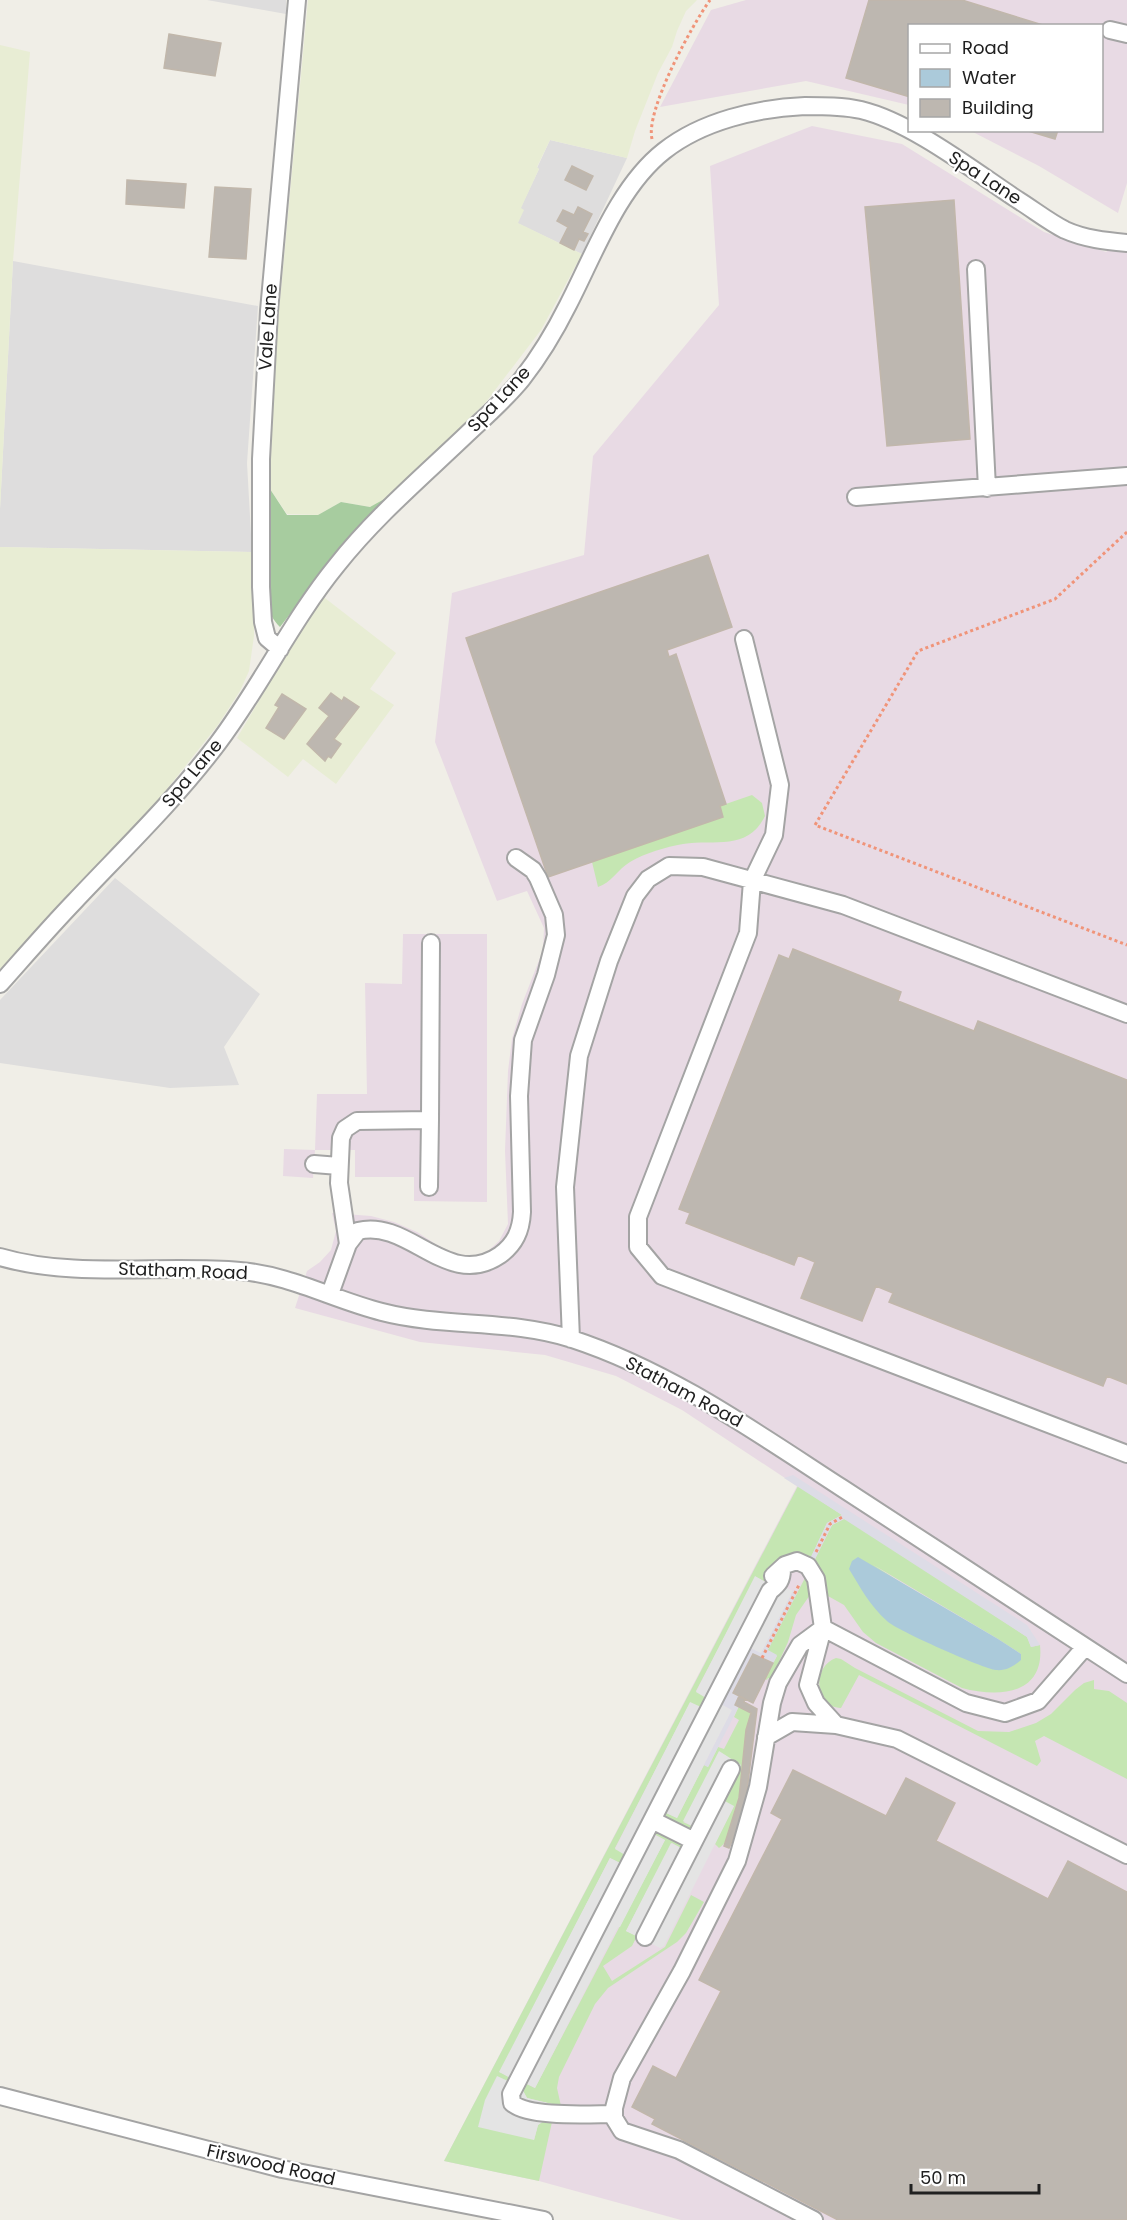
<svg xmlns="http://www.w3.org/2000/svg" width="1127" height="2220" font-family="Poppins,sans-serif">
	<rect width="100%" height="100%" fill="#f0eee7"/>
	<path fill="#dedddd" d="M 207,0 L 286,0 L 286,14 Z
		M 550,140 L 627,158 L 582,254 L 517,223 L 523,210 L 520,209 L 539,169 L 537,168 Z
		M 13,261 L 258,306 L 247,463 L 252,552 L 0,547 L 0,509 Z
		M 115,878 L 260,994 L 224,1047 L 239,1085 L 170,1088 L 0,1063 L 0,1000 Z"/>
	<path fill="#e8dae4" d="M 746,0 L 1127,0 L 1127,183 L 1118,213 L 1039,166 L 971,131 L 1102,130 L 1102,26 L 910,26 L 909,105 L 806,81 L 660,107 L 711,10 Z
		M 812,126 L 902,144 L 1044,232 L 1106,252 L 1127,237 L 1127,2220 L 681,2220 L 539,2181 L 444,2161 L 797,1486 L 682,1410 L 616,1376 L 545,1355 L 420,1342 L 295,1308 L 307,1271 L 320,1262 L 331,1250 L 336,1231 L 332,1213 L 371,1216 L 394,1222 L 417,1232 L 437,1245 L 459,1255 L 477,1255 L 488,1251 L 499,1241 L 508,1224 L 505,1151 L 508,1071 L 512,1039 L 522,1004 L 543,950 L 544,928 L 527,891 L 497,901 L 435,742 L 452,593 L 584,555 L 593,456 L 719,305 L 710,166 Z
		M 403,934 L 487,934 L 487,1202 L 414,1201 L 414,1177 L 355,1177 L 355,1150 L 315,1150 L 313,1178 L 283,1176 L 284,1149 L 315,1150 L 317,1094 L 367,1094 L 365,983 L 402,984 Z"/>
	<path fill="#e8edd4" d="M 308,0 L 697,0 L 686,11 L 677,31 L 672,47 L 658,73 L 635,131 L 627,158 L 550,140 L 537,167 L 539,169 L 521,208 L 524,210 L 518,223 L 582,254 L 541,330 L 486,402 L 397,492 L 381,502 L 370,507 L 341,502 L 318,515 L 287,514 L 270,489 L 274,365 Z
		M 0,45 L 30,52 L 13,261 L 0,509 Z
		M 0,547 L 252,552 L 254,594 L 254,636 L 249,671 L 240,691 L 218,725 L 156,803 L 0,969 Z
		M 321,595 L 396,653 L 370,689 L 394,705 L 336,784 L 303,759 L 288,777 L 237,738 Z"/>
	<path fill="#c5e6b2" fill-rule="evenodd" d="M 752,795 L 762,803 L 765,816 C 748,851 716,839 683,844 C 666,847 645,853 630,862 C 618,869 611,883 598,887 L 592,862 L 723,817 L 720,806 Z
		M 798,1486 L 842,1515 L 827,1523 L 811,1557 C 785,1548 777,1561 766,1582 L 756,1577 L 696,1691 L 706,1697 L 701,1708 L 690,1703 L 615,1848 L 625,1854 L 620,1863 L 610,1858 L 500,2072 L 510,2078 L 508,2082 L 534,2140 L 538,2125 L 545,2120 L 552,2122 L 539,2181 L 444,2161 Z
		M 844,1519 L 853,1522 L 1027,1637 L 1031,1647 L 1040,1645 C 1045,1695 999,1698 962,1688 L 876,1643 L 863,1632 L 844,1605 L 828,1596 L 821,1570 L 815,1559 L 832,1525 ZM 872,1564 L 998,1639 L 1021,1654 L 1021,1660 Z
		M 806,1576 L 810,1595 L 796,1615 L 788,1642 L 771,1679 L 768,1678 L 767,1680 L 765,1679 L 777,1656 L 767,1651 Z
		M 836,1658 L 841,1659 L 855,1668 L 978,1731 L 1009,1732 L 1036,1723 L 1051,1714 L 1075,1690 L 1084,1683 L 1094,1680 L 1094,1689 L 1109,1691 L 1127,1703 L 1127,1779 L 1044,1736 L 1035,1741 L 1041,1761 L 1037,1766 L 859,1675 L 841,1708 C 815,1708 811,1667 836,1658 Z
		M 739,1706 L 751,1713 C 744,1739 741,1837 719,1848 L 715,1844 L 734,1806 L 683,1822 L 692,1826 L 691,1830 L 663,1816 L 665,1812 L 677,1818 L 704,1765 L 708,1767 L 718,1747 L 724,1749 L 739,1720 L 734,1717 Z
		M 656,1831 L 683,1845 L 681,1848 L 672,1843 L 626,1931 L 637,1936 L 632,1946 L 603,1966 L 612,1981 L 665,1947 L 691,1895 L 704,1902 L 686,1933 L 677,1942 L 608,1988 L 595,2004 L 559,2077 L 557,2088 L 561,2106 L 527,2098 L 522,2089 L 525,2083 L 535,2088 L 665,1840 L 654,1834 Z"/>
	<path fill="#a7cc9f" d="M 270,489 L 287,515 L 318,515 L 341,502 L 370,507 L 397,492 L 310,588 L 280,627 C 251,600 267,526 270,489 Z"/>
	<path fill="#e4e4e4" d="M 771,1571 L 775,1582 L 793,1591 L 761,1654 L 750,1648 L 721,1704 L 732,1710 L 677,1818 L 666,1813 L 664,1816 L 691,1830 L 692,1826 L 683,1821 L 719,1751 L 741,1765 L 723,1800 L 734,1806 L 664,1946 L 660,1948 L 626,1931 L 671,1843 L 681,1848 L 683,1845 L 656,1831 L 655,1835 L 665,1840 L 620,1927 L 618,1927 L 535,2088 L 525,2083 L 522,2089 L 527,2098 L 555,2105 L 552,2122 L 545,2120 L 538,2125 L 534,2140 L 478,2127 L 485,2100 L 497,2076 L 508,2081 L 509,2077 L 499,2072 L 610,1858 L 620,1863 L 625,1855 L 615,1849 L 690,1702 L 701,1707 L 706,1698 L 696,1692 L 755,1576 L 765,1582 Z"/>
	<path fill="#dddce6" d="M 793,1475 L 1027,1625 L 1040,1645 L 1031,1647 L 1027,1637 L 844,1519 L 832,1525 L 815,1559 L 811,1557 L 827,1523 L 842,1515 L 784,1478 Z
		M 793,1591 L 797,1593 L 768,1650 L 777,1655 L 773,1663 L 753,1654 L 733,1693 L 739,1696 L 735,1704 L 739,1706 L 708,1767 L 704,1765 L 732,1710 L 721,1704 L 750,1648 L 761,1653 Z"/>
	<path fill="#abcada" d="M 858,1557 L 998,1639 L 1021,1654 L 1021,1660 C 1014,1666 1006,1671 996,1670 C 984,1669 896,1630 887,1621 C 870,1606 860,1587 849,1569 L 852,1561 Z"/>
	<path fill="#bdb7b0" stroke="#c1b7ab" stroke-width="1.5" d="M 869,0 L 962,0 L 1046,26 L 910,26 L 910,97 L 846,78 Z
		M 169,34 L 221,43 L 215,76 L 164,68 Z
		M 1025,130 L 1058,130 L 1055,139 Z
		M 572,166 L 593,176 L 586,190 L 565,180 Z
		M 127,180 L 186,184 L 184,208 L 126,204 Z
		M 215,187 L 251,189 L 246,259 L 209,257 Z
		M 954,200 L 970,439 L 887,446 L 865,207 Z
		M 578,207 L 592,214 L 583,232 L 588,234 L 584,241 L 579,239 L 574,250 L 560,243 L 568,227 L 557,221 L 563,210 L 574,215 Z
		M 708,555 L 732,627 L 667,650 L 669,657 L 676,654 L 726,804 L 720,806 L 723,817 L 548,877 L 466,638 Z
		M 331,693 L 342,701 L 344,697 L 359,707 L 334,739 L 341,744 L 331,758 L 328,756 L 325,761 L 307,744 L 329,716 L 319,708 Z
		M 282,694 L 306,709 L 284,739 L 266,728 L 279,707 L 275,705 Z
		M 793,949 L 901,992 L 898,1001 L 974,1031 L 978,1021 L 1127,1080 L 1127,1384 L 1107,1376 L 1103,1386 L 889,1302 L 893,1293 L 876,1286 L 862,1321 L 801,1298 L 815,1262 L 798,1255 L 794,1265 L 686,1223 L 690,1213 L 679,1209 L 779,955 L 789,959 Z
		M 753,1654 L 773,1663 L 753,1703 L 733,1693 Z
		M 739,1696 L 745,1699 L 744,1702 L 757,1709 L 746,1799 L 736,1832 L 729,1848 L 724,1846 L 739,1798 L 746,1730 L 751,1713 L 735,1705 Z
		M 793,1770 L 886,1816 L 906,1778 L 955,1803 L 936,1841 L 1048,1899 L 1068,1861 L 1127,1892 L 1127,2220 L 838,2220 L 652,2124 L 655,2119 L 632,2107 L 653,2066 L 676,2078 L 721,1991 L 699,1980 L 782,1819 L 771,1813 Z"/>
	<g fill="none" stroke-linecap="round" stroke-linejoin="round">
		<g stroke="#a4a4a4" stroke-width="20">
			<path id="minor" d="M 1110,30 L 1127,34
				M 976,269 L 987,488
				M 856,497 L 1127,476
				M 744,639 L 780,785 L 774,835 L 752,881 L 748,933 L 638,1217 L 638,1247 L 662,1276 L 1127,1454
				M 280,649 L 267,638 L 263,622 L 261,587 L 261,459 L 269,311 L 297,0
				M 0,984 C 25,956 49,928 75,901 C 124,849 175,800 218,743 C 261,686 292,620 337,565 C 375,517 422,477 466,435 C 485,417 505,400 522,379 C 540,356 555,331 568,305 C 594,255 618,187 664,151 C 702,121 757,108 805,106 C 824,106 843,106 861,110 C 911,122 974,171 1018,200 C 1034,210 1049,222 1065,230 C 1085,239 1106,241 1127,243
				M 430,1120 L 431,943
				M 314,1164 L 339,1166
				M 348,1244 L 339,1183 L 341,1138 L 345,1129 L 357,1121 L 430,1120 L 429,1187
				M 0,1257 C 75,1279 162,1264 240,1271 C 290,1275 334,1300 382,1312 C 444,1328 511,1319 572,1339 C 670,1371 757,1433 842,1488 C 937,1550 1033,1612 1127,1674
				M 330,1294 L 348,1244 L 358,1231 C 409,1218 448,1291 500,1255 C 515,1244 521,1231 522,1212 L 519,1096 L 523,1040 L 546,975 L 556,935 L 554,915 L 538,878 L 533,870 L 516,858
				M 571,1339 L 565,1187 L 579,1056 L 609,961 L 635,896 L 648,879 L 669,866 L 703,867 L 843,905 L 1127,1014
				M 773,1576 L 785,1565 L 797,1561 L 808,1566 L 816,1579 L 823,1628 L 808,1685 L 816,1703 L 836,1725
				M 823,1628 L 966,1703 L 1005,1713 L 1038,1701 L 1085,1647
				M 766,1737 L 792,1722 L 836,1725 L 897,1739 L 1127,1855
				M 652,1820 L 694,1841
				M 645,1937 L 731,1769
				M 0,2096 L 282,2169 L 544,2220
				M 614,2114 C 590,2114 529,2118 512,2103 L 511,2094 L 770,1591 C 779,1584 782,1580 782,1569
				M 814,2220 L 679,2150 L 622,2131 L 614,2118 L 614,2108 L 622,2078 L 682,1971 L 737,1861 L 758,1787 L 772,1703 L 778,1683 L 800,1645 L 823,1628"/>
		</g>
		<path stroke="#f09479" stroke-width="3" stroke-dasharray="3 3" stroke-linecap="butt" d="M 652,139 C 645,111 692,25 710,0
			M 1127,532 L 1055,599 L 918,651 L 815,825 L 1127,945
			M 816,1552 L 830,1524 L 844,1516
			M 762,1658 L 799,1585"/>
		<use href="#minor" stroke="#fff" stroke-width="16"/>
	</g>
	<g text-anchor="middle" stroke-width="4.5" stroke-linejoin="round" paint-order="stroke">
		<g font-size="18" fill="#202020" stroke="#fff">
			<text transform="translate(985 178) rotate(33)" y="6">Spa Lane</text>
			<text transform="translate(268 327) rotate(-86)" y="6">Vale Lane</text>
			<text transform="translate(499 399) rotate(-47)" y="6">Spa Lane</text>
			<text transform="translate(192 773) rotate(-50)" y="6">Spa Lane</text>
			<text transform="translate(183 1271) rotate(2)" y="6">Statham Road</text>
			<text transform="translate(684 1392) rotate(28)" y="6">Statham Road</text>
			<text transform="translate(271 2165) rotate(13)" y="6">Firswood Road</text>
		</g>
	</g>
	<rect x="908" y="24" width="195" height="108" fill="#ffffff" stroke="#a6a6a6" stroke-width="1.5"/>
	<rect x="920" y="44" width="30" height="9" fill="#ffffff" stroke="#a6a6a6" stroke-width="1.5"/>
	<text x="962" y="54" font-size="18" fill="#202020">Road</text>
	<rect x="920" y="69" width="30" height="18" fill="#abcada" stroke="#a6a6a6" stroke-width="1.5"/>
	<text x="962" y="84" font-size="18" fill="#202020">Water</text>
	<rect x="920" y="99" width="30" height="18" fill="#bdb7b0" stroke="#a6a6a6" stroke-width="1.5"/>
	<text x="962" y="114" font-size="18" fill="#202020">Building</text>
	<path d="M911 2184v9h128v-9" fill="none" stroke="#202020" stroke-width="3"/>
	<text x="920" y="2184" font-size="18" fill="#202020" stroke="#ffffff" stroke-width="4.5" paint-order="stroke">50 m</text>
</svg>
